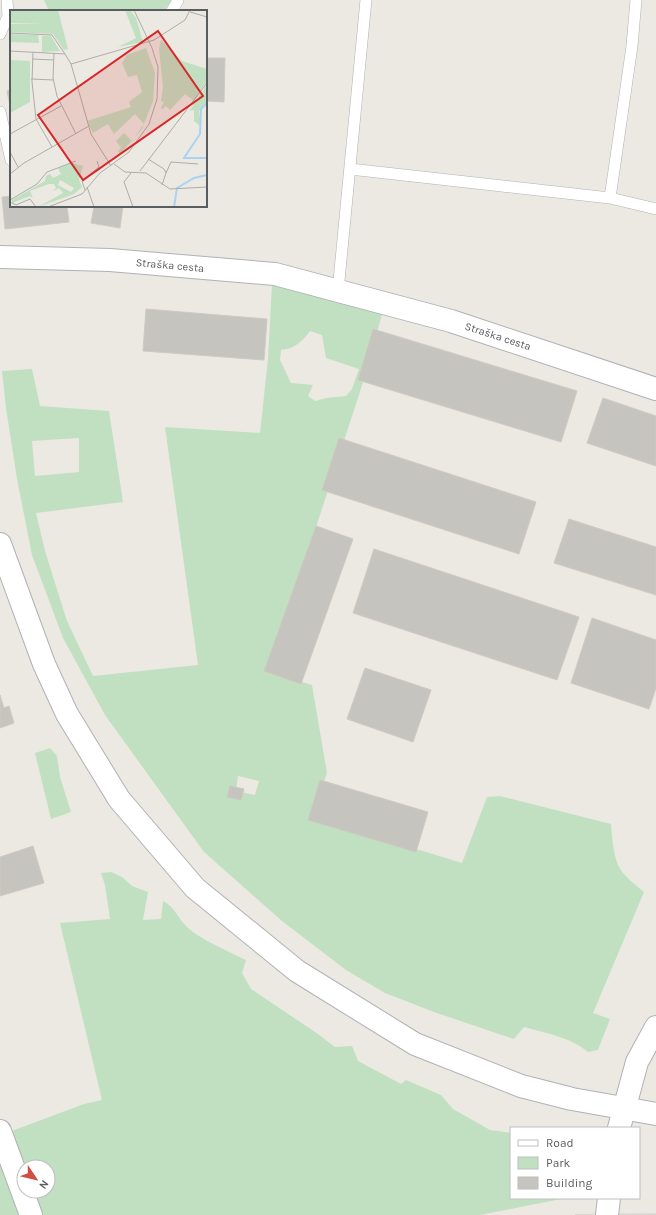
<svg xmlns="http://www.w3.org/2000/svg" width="656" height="1215" font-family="Karla,sans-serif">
	<rect width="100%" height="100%" fill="#ebe9e2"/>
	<path fill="#dad8d4" d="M 656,1213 L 656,1215 L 575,1215 L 575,1214 Z"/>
	<path fill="#c1e0c1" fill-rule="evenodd" d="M 44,0 L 172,0 L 164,11 L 49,11 Z
		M 272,284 L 385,303 L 366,373 L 269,672 L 312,685 L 327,773 L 312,817 L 462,863 L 487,797 L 500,796 L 611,824 C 612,837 613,853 618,865 C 623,876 635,884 644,892 L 593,1013 L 610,1019 L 598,1050 L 588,1052 C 570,1037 545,1033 524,1027 L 514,1039 L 434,1012 L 385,993 L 346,970 L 282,921 L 204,852 L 105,715 L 63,638 L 32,555 L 17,479 L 6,408 L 2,371 L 32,369 L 40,406 L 109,411 L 123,502 L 36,513 L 45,551 L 67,621 L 93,676 L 198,665 L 165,427 L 260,433 L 268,359 ZM 310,331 L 322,335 L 326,358 L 359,369 L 352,389 L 346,396 L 326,398 L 315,401 L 308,396 L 313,385 L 291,383 L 280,360 L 281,350 C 294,349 302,342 310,331 ZM 79,438 L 79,472 L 35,476 L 32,441 ZM 238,776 L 259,781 L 255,795 L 236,791 Z
		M 50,748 L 57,756 L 60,777 L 71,812 L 51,819 L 35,753 Z
		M 111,872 L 122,877 L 132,886 L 148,892 L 143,920 L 161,919 L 163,901 C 175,907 177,917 186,926 C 197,938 230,952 246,960 L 242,973 L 251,989 L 318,1034 L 335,1047 L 352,1046 L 358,1061 L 401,1084 L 406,1080 L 441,1095 L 453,1109 L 490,1130 L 511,1133 L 511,1198 L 566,1198 L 480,1215 L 43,1215 L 33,1191 L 48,1191 L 48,1167 L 24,1167 L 9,1132 L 84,1104 L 102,1100 L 60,923 L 110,919 L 105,885 L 101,873 Z
		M 0,1156 L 23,1215 L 0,1215 Z"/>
	<path fill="#c6c4be" stroke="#cfcac1" d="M 206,58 L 225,58 L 224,102 L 206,101 Z
		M 11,90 L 11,110 L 7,91 Z
		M 11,196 L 11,206 L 67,206 L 69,222 L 5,229 L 2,197 Z
		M 94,206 L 123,206 L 120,228 L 91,223 Z
		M 146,309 L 267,319 L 264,360 L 143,351 Z
		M 373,329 L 577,391 L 561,442 L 358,380 Z
		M 603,398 L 656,416 L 656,466 L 587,443 Z
		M 339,438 L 536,502 L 519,554 L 322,490 Z
		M 569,519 L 656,547 L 656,595 L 554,563 Z
		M 316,526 L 353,539 L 301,684 L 264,671 Z
		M 374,549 L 579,617 L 557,680 L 353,613 Z
		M 592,618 L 656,640 L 656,688 L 649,709 L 571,683 Z
		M 365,668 L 431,690 L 413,742 L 347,719 Z
		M 0,695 L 4,708 L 9,706 L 14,723 L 0,728 Z
		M 320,780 L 428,812 L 416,852 L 308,820 Z
		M 230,786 L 244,789 L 241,800 L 227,797 Z
		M 33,846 L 44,883 L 0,896 L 0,857 Z"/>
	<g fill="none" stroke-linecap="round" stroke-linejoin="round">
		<g stroke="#afb2b5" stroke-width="12">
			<path id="service" d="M 172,11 L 178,0
				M 0,34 L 8,16 L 7,0
				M 0,112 L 11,160
				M 350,169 L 610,198 L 656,209
				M 610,198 L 632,46 L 636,0
				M 338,291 L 366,0"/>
		</g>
		<g stroke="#afb2b5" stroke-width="24">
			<path id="minor" d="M 0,257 L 110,260 L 275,274 L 451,321 L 656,389
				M 619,1128 L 637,1062 L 656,1027
				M 0,1131 L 31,1215
				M 607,1215 L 609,1198"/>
		</g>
		<g stroke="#afb2b5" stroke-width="24">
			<path id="tertiary" d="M 0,544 L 44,664 L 67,714 L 119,799 L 195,888 L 297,971 L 415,1044 L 521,1086 L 572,1099 L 656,1114"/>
		</g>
		<use href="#service" stroke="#fff" stroke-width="11"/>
		<use href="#minor" stroke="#fff" stroke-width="22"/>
		<use href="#tertiary" stroke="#fff" stroke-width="22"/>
	</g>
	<g text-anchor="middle" stroke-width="3" stroke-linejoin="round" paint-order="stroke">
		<g font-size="11" fill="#5a5d60" stroke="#fff">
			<text transform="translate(170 265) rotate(5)" y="4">Straška cesta</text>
			<text transform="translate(498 336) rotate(18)" y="4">Straška cesta</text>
		</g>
	</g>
	<g transform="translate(10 10)">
		<rect width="197" height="197" fill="#ebe9e2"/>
		<path d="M 0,0 L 48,0 L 58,39 L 54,40 L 43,24 L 0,22 L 0,14 L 33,13 L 0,13 ZM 115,0 L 120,0 L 126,8 L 133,32 L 108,37 L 126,28 ZM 0,24 L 28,25 L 29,33 L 0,32 ZM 32,26 L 41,26 L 50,41 L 32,42 ZM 151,30 L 172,51 L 197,59 L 197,71 L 184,91 L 175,84 L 160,100 L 156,96 L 152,100 L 151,97 L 154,92 L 151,91 L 153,77 L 149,39 ZM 136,38 L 145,63 L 143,91 L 132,119 L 110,144 L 108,141 L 111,138 L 106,131 L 114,123 L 122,131 L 134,114 L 125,104 L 104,124 L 98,114 L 83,123 L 77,111 L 121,97 L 119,92 L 132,82 L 127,65 L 118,67 L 112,53 L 117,45 ZM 0,50 L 20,51 L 20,92 L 0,103 ZM 197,75 L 197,93 L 189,101 L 191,117 L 184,111 L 184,100 L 179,101 ZM 62,153 L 73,156 L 69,170 L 72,177 L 64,184 L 28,197 L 53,183 L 49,178 L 42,182 L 46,178 L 44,174 L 39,174 L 20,181 L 23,188 L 20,186 L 2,193 L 2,190 L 35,171 L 36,166 L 40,164 L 43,168 L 51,164 L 48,158 ZM 50,170 L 64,178 L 61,182 L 48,175 Z" fill="#c1e0c1" fill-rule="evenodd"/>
		<path fill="none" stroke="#aad3f3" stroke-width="2" d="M 197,93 L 191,99 L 190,124 L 174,148 L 197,148M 164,197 L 167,178 L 184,168 L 197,165"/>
		<path fill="none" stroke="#adadaa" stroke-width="1" d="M 180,2 L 197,7M 0,23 L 42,25 L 55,44M 0,41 L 55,44 L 61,54M 23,42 L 22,72 L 26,109 L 42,137M 44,43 L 43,68 L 47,86 L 66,124M 22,49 L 44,50M 21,69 L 44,70M 0,124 L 51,96M 0,142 L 8,157M 138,149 L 154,159 L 156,163 L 152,175M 104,154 L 115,162 L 136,163 L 160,179 L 197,177M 101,156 L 81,124 L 61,54 L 144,30 L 175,10 L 180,0M 130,161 L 197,73M 121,163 L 114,172 L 123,197M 156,163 L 161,152 L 188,154M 0,164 L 14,153 L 79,116M 77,177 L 84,197M 75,180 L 72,171 L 89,157 L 87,151M 0,190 L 27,174 L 37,162 L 66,151M 0,192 L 6,195 L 20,189 L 26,197M 38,197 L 72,184 L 90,163 L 119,142 L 139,114 L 147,89 L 148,57 L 142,38 L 124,0"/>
		<path fill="#d62828" fill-opacity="0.15" stroke="#d62828" stroke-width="2" d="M 148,21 L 193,86 L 73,170 L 28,105 Z"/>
		<rect width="197" height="197" fill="none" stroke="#5a5d60" stroke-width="2"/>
	</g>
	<rect x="510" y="1127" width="130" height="72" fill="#ffffff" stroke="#bdbebf"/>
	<rect x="518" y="1140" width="20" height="6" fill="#ffffff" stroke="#bdbebf"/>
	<text x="546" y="1147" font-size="12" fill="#5a5d60">Road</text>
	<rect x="518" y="1157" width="20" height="12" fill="#c1e0c1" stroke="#bdbebf"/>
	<text x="546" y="1167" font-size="12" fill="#5a5d60">Park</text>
	<rect x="518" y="1177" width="20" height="12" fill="#c6c4be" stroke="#bdbebf"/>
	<text x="546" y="1187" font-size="12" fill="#5a5d60">Building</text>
	<g transform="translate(36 1179) rotate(125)"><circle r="19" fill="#ffffff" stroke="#bdbebf"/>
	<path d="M0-3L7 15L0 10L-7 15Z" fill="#d14c41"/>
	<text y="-6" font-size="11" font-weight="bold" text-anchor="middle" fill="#5a5d60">N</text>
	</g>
</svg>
